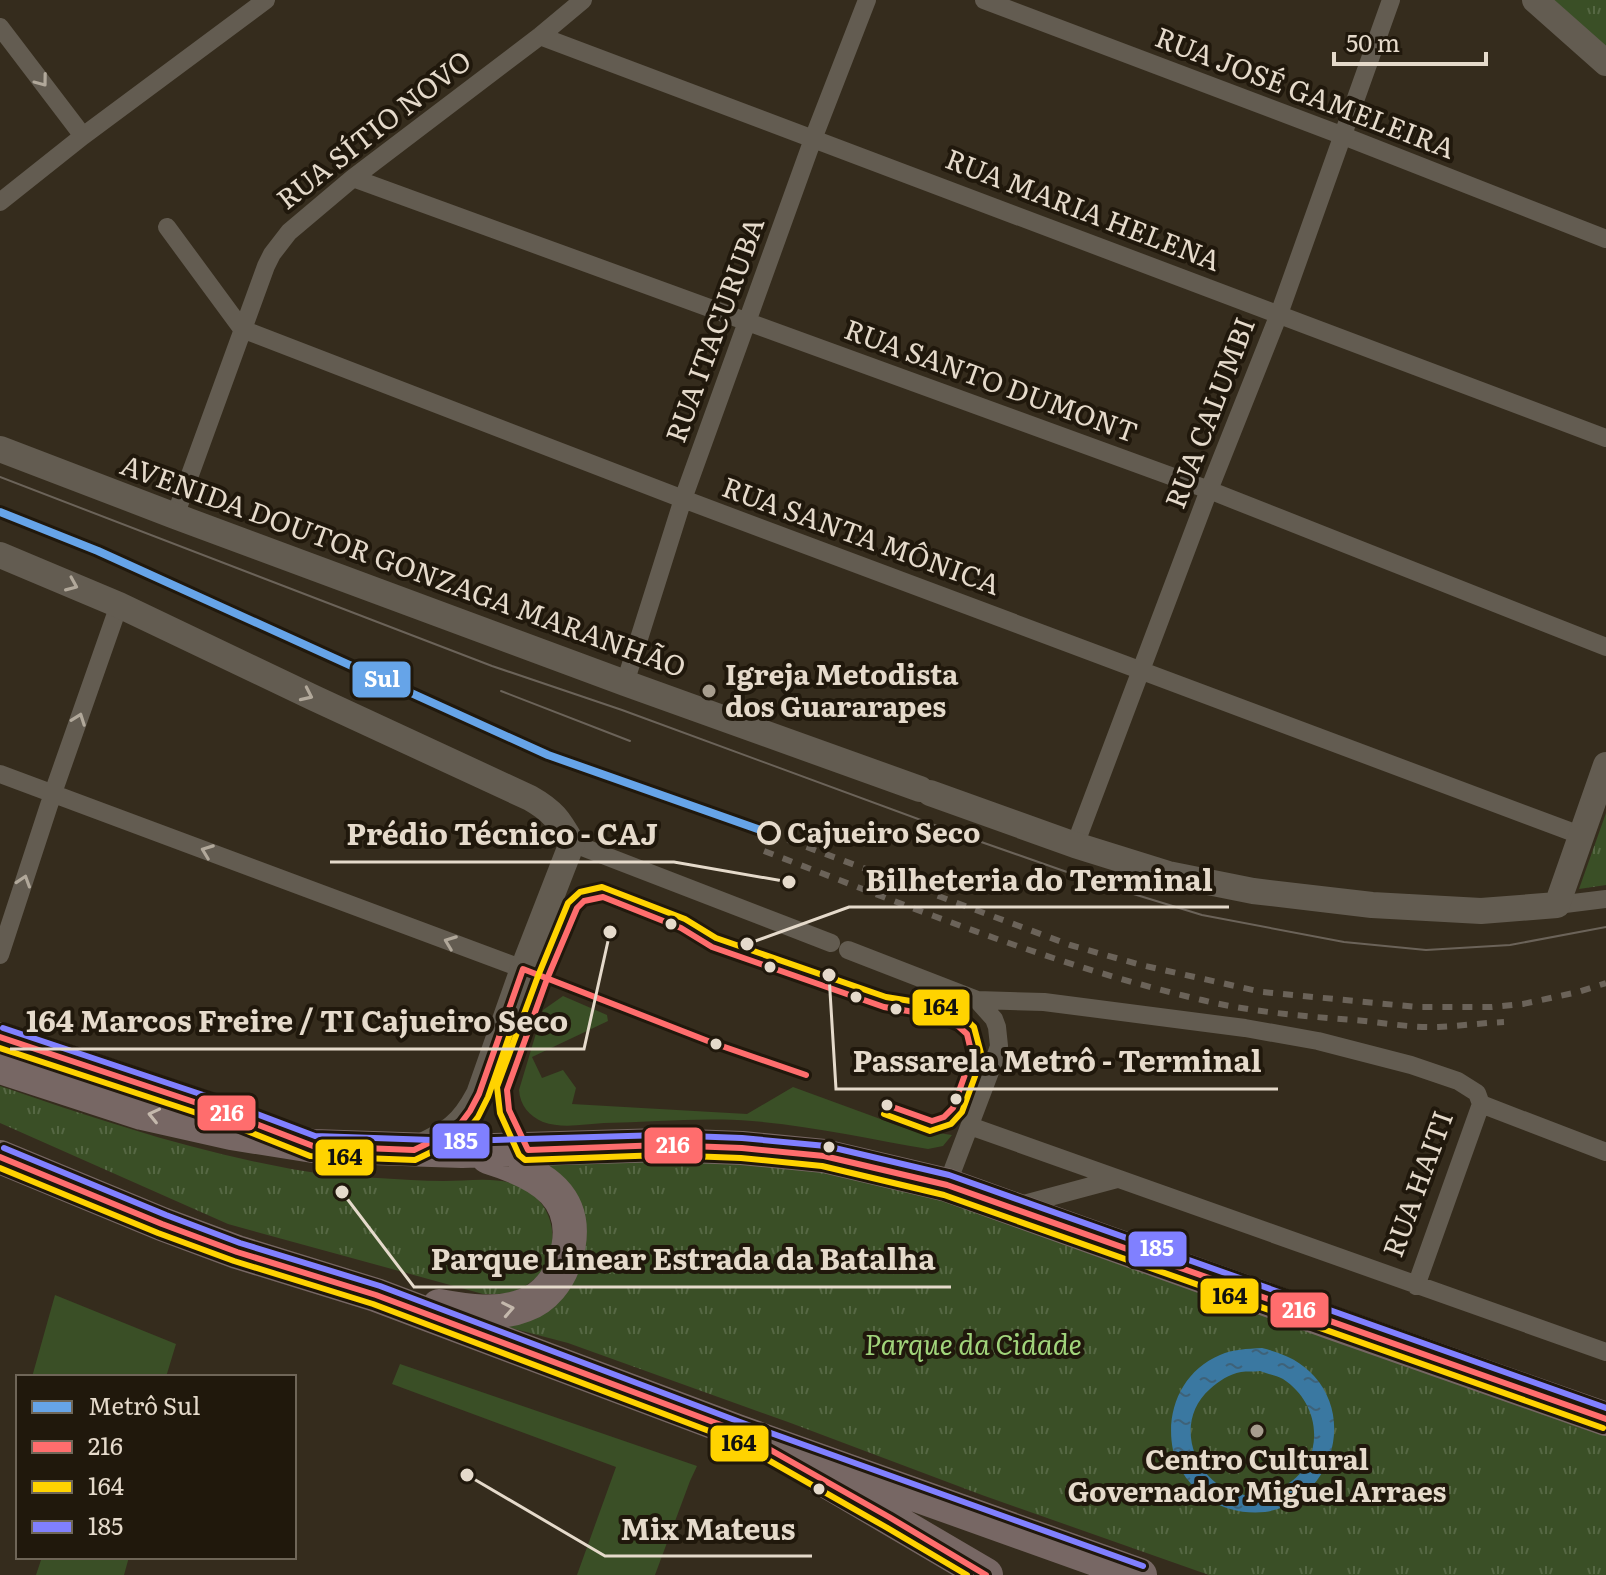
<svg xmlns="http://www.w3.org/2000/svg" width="1606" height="1575" font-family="Literata,serif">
	<defs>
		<pattern id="park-tufts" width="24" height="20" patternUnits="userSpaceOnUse" patternTransform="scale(2)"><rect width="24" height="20" fill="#3a4f26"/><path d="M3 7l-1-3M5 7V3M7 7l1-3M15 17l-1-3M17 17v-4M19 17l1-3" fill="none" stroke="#566844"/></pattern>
		<pattern id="water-ripples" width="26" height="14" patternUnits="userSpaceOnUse" patternTransform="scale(2)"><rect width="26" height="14" fill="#3a78a1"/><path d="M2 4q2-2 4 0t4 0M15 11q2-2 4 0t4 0" fill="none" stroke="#3e6279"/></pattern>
	</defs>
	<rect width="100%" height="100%" fill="#352c1d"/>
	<path fill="#3a4f26" d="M 563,996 L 607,1015 L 608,1021 L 532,1057 L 542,1078 L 563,1070 L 576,1088 L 572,1104 L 747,1114 L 793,1087 L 905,1128 L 952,1135 L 943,1146 L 928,1149 C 870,1139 811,1126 752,1121 C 704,1117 653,1122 604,1123 C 585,1124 562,1129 543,1122 C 529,1116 520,1105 519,1090 L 543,1010 Z
		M 55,1295 L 176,1344 L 166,1377 L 32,1377 Z
		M 400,1364 L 697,1466 L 690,1481 L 655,1575 L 577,1575 L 616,1467 L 392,1384 Z
		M 42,1557 L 129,1557 L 124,1575 L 36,1575 Z"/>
	<path fill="url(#park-tufts)" d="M 1536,0 L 1606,0 L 1606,62 Z
		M 1606,813 L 1606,885 L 1579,889 Z
		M 0,1086 C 107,1123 216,1159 329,1175 C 345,1177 361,1177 377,1178 C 400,1179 422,1181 444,1181 C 465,1181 491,1177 511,1183 C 562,1197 568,1267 519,1289 C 508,1295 496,1294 483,1294 L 228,1224 L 0,1123 Z
		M 543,1159 L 718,1161 L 860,1171 L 1606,1428 L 1606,1575 L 1209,1575 L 982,1495 L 788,1422 L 568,1343 L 503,1326 L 536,1313 L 566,1182 Z"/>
	<path fill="url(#water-ripples)" fill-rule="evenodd" d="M 1262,1348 C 1282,1353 1300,1360 1314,1376 C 1357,1423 1327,1503 1265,1512 C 1245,1514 1224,1510 1207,1498 C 1191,1487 1178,1470 1173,1450 C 1165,1411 1182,1371 1220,1355 C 1233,1349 1247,1349 1262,1348 ZM 1260,1371 C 1267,1374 1276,1375 1283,1379 C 1311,1397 1323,1433 1307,1464 C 1298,1480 1281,1490 1263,1494 C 1205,1506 1165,1428 1210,1389 C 1219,1381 1229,1374 1241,1372 C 1247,1371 1254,1372 1260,1371 Z"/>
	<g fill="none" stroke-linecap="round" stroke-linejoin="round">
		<path stroke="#635c51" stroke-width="18" d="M 984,0 L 1341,135 L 1606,239
			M 0,27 L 83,136
			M 540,36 L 1606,438
			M 353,178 L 1209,490 L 1606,647
			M 0,202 L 83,136 L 266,0
			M 167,227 L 242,329 L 683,499 L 1580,835
			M 175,516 L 266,266 L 272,254 L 289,232 L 353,178 L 540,36 L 583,0
			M 625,683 L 683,499 L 813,139 L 867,0
			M 0,774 L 523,969
			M 572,843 L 831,943
			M 1075,845 L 1209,490 L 1279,314 L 1391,0
			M 1557,905 L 1606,899
			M 848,950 L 977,1000 L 994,1019 L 997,1027 L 999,1046 L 993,1064 L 947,1185
			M 0,955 L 53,793 L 119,605
			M 977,1000 L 1044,1002 L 1245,1028 L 1318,1041 L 1411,1065 L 1458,1081 L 1477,1093 L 1481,1104 L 1606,1152
			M 970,1126 L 1606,1352
			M 1016,1206 L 1117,1179
			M 1416,1286 L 1481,1104"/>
		<path stroke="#635c51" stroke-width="26" d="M 1535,0 L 1606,63
			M 0,449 L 175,516 L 625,683 L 920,789
			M 0,555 L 119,605 L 314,698 L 530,798 C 553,811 559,820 572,843 L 523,969 L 479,1094 C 461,1128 449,1133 416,1149
			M 930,793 L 1075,845 L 1168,874 L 1253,891 L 1372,905 L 1481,911 L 1557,905 L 1606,765"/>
		<path stroke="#70625c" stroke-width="30" d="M 0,1037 L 230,1114 L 274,1131"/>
		<path stroke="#776764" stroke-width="34" d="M 0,1067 L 142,1113 L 231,1133 L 313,1146 L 462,1151 L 662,1145 L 742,1148 L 824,1156 L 947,1185 L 1335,1324 L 1606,1419
			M 0,1157 L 162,1224 L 237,1252 L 376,1295 L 737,1431 L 1140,1575
			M 439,1306 C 467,1311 498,1316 525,1305 C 545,1298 559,1279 565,1260 C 585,1197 540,1173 488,1157
			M 821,1478 L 986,1575"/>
		<path stroke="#6b6359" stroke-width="2" d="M 0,477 L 492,666 L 622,710 L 967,837 L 1104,885 L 1202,915 L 1344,942 L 1426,950 L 1510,945 L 1606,927
			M 501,691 L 630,741"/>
		<path stroke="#6b6359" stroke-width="6" stroke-dasharray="10 10" stroke-linecap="butt" d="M 769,833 L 1070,945 L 1141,965 L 1262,992 L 1417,1007 L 1492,1007 L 1523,1004 L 1578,992 L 1606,983
			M 764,851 C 908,906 1051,965 1202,1000 C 1251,1012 1302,1016 1353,1020 C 1380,1022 1410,1028 1438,1027 C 1460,1026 1482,1023 1504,1022"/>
		<g stroke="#20180c" stroke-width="12">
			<path id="bus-1" d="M 0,1037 L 230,1114 L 313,1146 L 414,1150 L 447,1134 L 461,1123 L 470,1111 L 479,1094 L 523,969 L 713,1043 L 806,1075
				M 887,1105 L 932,1121 L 944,1117 L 953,1108 L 972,1055 L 967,1034 L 958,1026 L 932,1015 L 884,1007 L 712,947 L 681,928 L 603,897 L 584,901 L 577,908 L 547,979 L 507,1090 L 509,1110 L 528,1150 L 662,1145 L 742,1148 L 824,1156 L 947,1185 L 1606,1419
				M 0,1157 L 162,1224 L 237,1252 L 376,1295 L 737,1431 L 889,1517 L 986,1575"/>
		</g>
		<g stroke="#20180c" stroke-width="12">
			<path id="bus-2" d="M 0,1048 L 227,1123 L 310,1156 L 415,1160 L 452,1142 L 468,1130 L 478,1117 L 488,1097 L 512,1028
				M 884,1114 L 930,1131 L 951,1124 L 962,1112 L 982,1057 L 974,1027 L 963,1017 L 935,1005 L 886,997 L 716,938 L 685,919 L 602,887 L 580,892 L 568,903 L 538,976 L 497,1087 L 500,1113 L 519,1155 L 525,1160 L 662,1155 L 741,1158 L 822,1166 L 944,1195 L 1603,1428
				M 0,1168 L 158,1233 L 234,1261 L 373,1304 L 733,1440 L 884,1526 L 967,1575"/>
		</g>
		<g stroke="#20180c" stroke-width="12">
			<path id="bus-3" d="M 3,1028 L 233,1105 L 315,1136 L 462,1141 L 662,1135 L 742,1138 L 826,1146 L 949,1175 L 1606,1408
				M 4,1148 L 166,1215 L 240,1243 L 380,1286 L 740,1422 L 1143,1566"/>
		</g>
		<use href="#bus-1" stroke="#ff6d6d" stroke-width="6"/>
		<use href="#bus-2" stroke="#ffd300" stroke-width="6"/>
		<use href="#bus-3" stroke="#8080ff" stroke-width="6"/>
		<g stroke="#20180c" stroke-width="14">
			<path id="metro-1" d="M 0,512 L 98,551 L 548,755 L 769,833"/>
		</g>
		<use href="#metro-1" stroke="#66a4e8" stroke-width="8"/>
	</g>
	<defs><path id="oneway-chevron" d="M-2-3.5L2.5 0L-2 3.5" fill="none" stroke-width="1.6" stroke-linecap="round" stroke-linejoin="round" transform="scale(2)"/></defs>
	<g stroke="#b1a89a">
		<use href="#oneway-chevron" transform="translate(42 81) rotate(53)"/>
		<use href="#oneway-chevron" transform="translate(72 585) rotate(23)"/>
		<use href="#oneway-chevron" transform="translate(307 695) rotate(25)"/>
		<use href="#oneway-chevron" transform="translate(79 719) rotate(-70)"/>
		<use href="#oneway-chevron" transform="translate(207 851) rotate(-159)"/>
		<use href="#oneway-chevron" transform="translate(24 881) rotate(-72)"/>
		<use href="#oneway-chevron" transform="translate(450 942) rotate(-159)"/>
	</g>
	<g stroke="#c4b8ac">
		<use href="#oneway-chevron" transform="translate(154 1115) rotate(-167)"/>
		<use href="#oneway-chevron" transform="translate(508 1309) rotate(-11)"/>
	</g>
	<g fill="#a79d8e" stroke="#20180c" stroke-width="3">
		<circle cx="709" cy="691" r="8"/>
		<circle cx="1257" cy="1431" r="8"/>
	</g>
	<circle fill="#20180c" stroke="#e5dacb" stroke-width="4" cx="769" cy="833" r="10"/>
	<g fill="#e5dacb" stroke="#20180c" stroke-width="3">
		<circle cx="671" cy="924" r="7"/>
		<circle cx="770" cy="967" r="7"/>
		<circle cx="856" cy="997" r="7"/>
		<circle cx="896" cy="1009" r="7"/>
		<circle cx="716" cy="1044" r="7"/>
		<circle cx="956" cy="1099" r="7"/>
		<circle cx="887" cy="1105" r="7"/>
		<circle cx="829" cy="1147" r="7"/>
		<circle cx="819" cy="1489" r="7"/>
	</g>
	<g text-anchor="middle" stroke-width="8" stroke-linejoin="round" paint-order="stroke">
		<g font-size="28" fill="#e5dacb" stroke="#20180c">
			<text transform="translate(1305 93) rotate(21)" y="10">RUA JOSÉ GAMELEIRA</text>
			<text transform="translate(374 130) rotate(-38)" y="10">RUA SÍTIO NOVO</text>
			<text transform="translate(1083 210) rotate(21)" y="10">RUA MARIA HELENA</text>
			<text transform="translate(715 330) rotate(-70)" y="10">RUA ITACURUBA</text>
			<text transform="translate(991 381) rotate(20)" y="10">RUA SANTO DUMONT</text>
			<text transform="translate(1210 413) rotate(-69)" y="10">RUA CALUMBI</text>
			<text transform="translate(861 536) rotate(20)" y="10">RUA SANTA MÔNICA</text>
			<text transform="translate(403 566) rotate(20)" y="10">AVENIDA DOUTOR GONZAGA MARANHÃO</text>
			<text transform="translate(1418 1184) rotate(-70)" y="10">RUA HAITI</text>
		</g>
		<g font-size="28" font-weight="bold" fill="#e5dacb" stroke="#20180c" text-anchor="start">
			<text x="725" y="685">Igreja Metodista<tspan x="725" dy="32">dos Guararapes</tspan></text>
			<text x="1257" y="1470" text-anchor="middle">Centro Cultural<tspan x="1257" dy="32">Governador Miguel Arraes</tspan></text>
		</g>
		<g font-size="28" font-weight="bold" fill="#e5dacb" stroke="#20180c" text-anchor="start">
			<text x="787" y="843">Cajueiro Seco</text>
		</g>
		<g font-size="28" font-style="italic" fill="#a1d47b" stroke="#20180c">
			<text x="973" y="1355">Parque da Cidade</text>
		</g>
	</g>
	<path fill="none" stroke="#e5dacb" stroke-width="3" d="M789 882L674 862H330M747 944L849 907H1229M610 932L584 1049H10M829 975L836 1089H1278M342 1192L414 1287H951M467 1475L605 1556H812"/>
	<g fill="#e5dacb" stroke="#20180c" stroke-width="3">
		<circle cx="789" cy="882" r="8"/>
		<circle cx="747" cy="944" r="8"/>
		<circle cx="610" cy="932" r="8"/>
		<circle cx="829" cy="975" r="8"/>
		<circle cx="342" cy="1192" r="8"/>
		<circle cx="467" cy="1475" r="8"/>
	</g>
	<g font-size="30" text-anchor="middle" font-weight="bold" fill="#e5dacb" stroke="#20180c" stroke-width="8" stroke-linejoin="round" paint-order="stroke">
		<text x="502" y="845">Prédio Técnico - CAJ</text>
		<text x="1039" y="891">Bilheteria do Terminal</text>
		<text x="297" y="1032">164 Marcos Freire / TI Cajueiro Seco</text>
		<text x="1057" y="1072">Passarela Metrô - Terminal</text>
		<text x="683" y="1270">Parque Linear Estrada da Batalha</text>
		<text x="708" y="1540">Mix Mateus</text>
	</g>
	<g stroke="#20180c" stroke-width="3">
		<rect x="351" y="660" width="61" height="39" rx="8" fill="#66a4e8"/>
		<rect x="911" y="988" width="60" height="39" rx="8" fill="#ffd300"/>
		<rect x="196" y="1094" width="61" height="38" rx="8" fill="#ff6d6d"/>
		<rect x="431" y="1122" width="60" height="38" rx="8" fill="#8080ff"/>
		<rect x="643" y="1126" width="61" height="39" rx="8" fill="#ff6d6d"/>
		<rect x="314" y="1138" width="61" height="39" rx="8" fill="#ffd300"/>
		<rect x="1127" y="1230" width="61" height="38" rx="8" fill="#8080ff"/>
		<rect x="1199" y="1277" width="61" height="38" rx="8" fill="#ffd300"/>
		<rect x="1269" y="1291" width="61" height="38" rx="8" fill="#ff6d6d"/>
		<rect x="709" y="1424" width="61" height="39" rx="8" fill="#ffd300"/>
	</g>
	<g font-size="22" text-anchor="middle" font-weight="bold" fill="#fff">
		<text x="382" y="687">Sul</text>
		<text x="227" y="1121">216</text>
		<text x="461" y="1149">185</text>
		<text x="673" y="1153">216</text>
		<text x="1157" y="1256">185</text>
		<text x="1299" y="1318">216</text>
	</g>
	<g font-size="22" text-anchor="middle" font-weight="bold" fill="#111">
		<text x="941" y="1015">164</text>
		<text x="345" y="1165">164</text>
		<text x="1230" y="1304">164</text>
		<text x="739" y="1451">164</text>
	</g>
	<rect x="16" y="1375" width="280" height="184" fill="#20180c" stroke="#6f6658" stroke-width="2"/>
	<rect x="32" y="1401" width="40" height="12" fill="#66a4e8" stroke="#6f6658" stroke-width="2"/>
	<text x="88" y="1415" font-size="24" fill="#e5dacb">Metrô Sul</text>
	<rect x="32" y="1441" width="40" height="12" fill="#ff6d6d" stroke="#6f6658" stroke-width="2"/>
	<text x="88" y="1455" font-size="24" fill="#e5dacb">216</text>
	<rect x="32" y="1481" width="40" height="12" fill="#ffd300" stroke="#6f6658" stroke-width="2"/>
	<text x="88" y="1495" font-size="24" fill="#e5dacb">164</text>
	<rect x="32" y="1521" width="40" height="12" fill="#8080ff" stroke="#6f6658" stroke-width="2"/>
	<text x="88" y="1535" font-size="24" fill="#e5dacb">185</text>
	<path d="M1334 52v12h152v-12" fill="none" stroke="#e5dacb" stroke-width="4"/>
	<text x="1346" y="52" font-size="24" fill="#e5dacb" stroke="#20180c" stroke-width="6" paint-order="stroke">50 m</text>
</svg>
